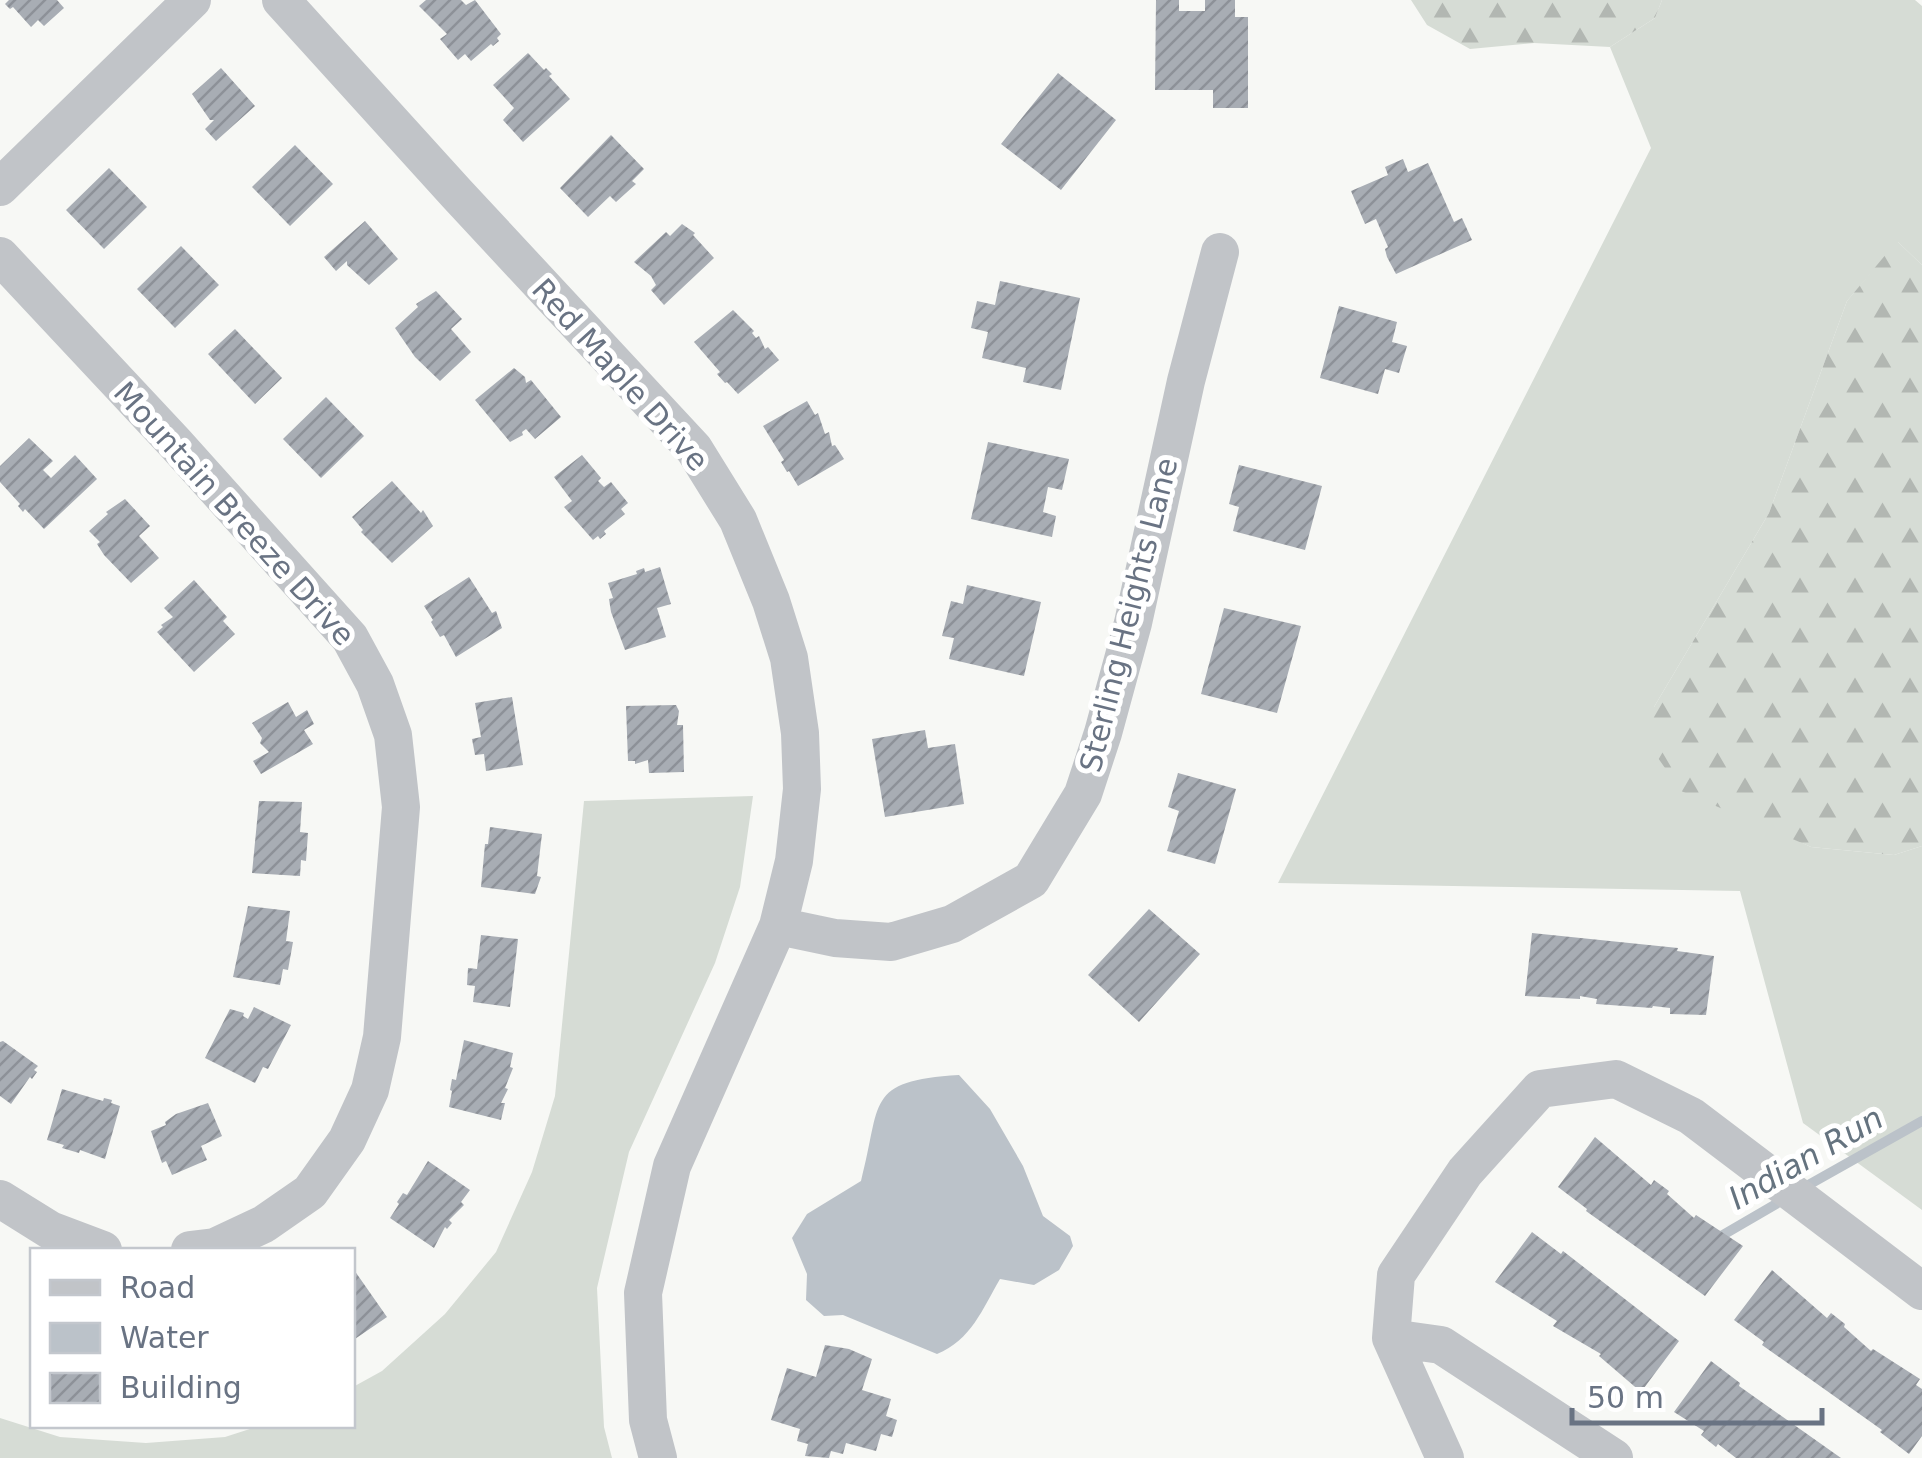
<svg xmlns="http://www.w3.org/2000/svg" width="1922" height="1458" font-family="'DejaVu Sans',sans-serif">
	<defs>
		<pattern id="forest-firs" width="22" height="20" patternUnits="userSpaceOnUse" patternTransform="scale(2.5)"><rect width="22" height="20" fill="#d6dcd5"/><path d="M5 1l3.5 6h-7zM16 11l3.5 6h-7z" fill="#b2b7b2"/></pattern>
		<pattern id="building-hatch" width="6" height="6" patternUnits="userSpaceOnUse" patternTransform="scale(2.5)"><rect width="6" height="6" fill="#a8adb4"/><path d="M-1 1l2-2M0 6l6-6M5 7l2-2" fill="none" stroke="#8d9198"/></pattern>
	</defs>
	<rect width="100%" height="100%" fill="#f7f8f5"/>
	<path fill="#d6dcd5" d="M 1662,0 L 1915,0 L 1922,6 L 1922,265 L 1898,242 L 1847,301 L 1769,513 L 1654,707 L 1777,831 L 1811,847 L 1894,855 L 1922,846 L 1922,1210 L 1803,1123 L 1740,891 L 1278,883 L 1651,148 L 1610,47 L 1655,18 Z
		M 753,796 L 740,887 L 715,963 L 629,1152 L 597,1288 L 604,1427 L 612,1458 L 0,1458 L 0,1418 L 60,1437 L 146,1443 L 225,1437 L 259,1426 L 352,1426 L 353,1387 L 382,1371 L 445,1314 L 496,1252 L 532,1172 L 555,1096 L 584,801 Z"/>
	<path fill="url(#forest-firs)" d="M 1411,0 L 1662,0 L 1655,18 L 1610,47 L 1534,43 L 1470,49 L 1427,25 Z
		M 1897,241 L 1922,265 L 1922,846 L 1894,855 L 1811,847 L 1681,791 L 1649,745 L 1654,707 L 1769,513 L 1847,301 Z"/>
	<path fill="#bbc2c9" d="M 959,1075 L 990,1109 L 1023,1166 L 1043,1216 L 1070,1236 L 1073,1246 L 1059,1270 L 1034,1285 L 1000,1279 C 982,1310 971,1340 937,1354 L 843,1315 L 824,1316 L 806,1300 L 807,1274 L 792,1238 L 807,1214 L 861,1181 C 882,1102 864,1081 959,1075 Z"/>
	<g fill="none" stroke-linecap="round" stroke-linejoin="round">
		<path stroke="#bbc2c9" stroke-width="10" d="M 1803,1188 L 1922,1121
			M 1716,1239 L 1788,1197"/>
	</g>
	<path fill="url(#building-hatch)" d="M 9,0 L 57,0 L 64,8 L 44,26 L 38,20 L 31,27 L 13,7 L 10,9 L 5,4 Z
		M 426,0 L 461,0 L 466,5 L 475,0 L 501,34 L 497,38 L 499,41 L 493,46 L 491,44 L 471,61 L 465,54 L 458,60 L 440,39 L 447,34 L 419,6 Z
		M 1156,0 L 1179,0 L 1179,11 L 1205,11 L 1205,0 L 1235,0 L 1235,17 L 1248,17 L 1248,108 L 1213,108 L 1213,90 L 1155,90 Z
		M 528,53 L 544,70 L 546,68 L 552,74 L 549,76 L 570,99 L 523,142 L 503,120 L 514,108 L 493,85 Z
		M 221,68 L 255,106 L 216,141 L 205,129 L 214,120 L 210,120 L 192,94 Z
		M 1058,73 L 1116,120 L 1061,190 L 1001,144 Z
		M 611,135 L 644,169 L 632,181 L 636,184 L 616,202 L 610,196 L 588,217 L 560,188 Z
		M 295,145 L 333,184 L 290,226 L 252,187 Z
		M 1403,159 L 1408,172 L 1428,163 L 1454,222 L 1462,218 L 1472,240 L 1396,274 L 1387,257 L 1385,249 L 1388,247 L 1376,219 L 1365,224 L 1351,191 L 1388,175 L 1385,167 Z
		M 109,168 L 147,207 L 104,249 L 66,210 Z
		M 365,221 L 398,259 L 369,285 L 347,265 L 347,261 L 336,271 L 324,257 Z
		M 682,224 L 695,233 L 693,235 L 714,258 L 664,305 L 651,290 L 656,285 L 651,276 L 634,262 L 666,232 L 670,236 Z
		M 181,246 L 219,285 L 175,328 L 137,289 Z
		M 1000,281 L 1080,298 L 1061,390 L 1023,382 L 1026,368 L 982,358 L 988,332 L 971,328 L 977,301 L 995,305 Z
		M 436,291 L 462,319 L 451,329 L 471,352 L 440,381 L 415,357 L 395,328 L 418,307 L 416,304 Z
		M 1339,306 L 1397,322 L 1392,342 L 1407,346 L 1399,373 L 1385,369 L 1378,394 L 1320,378 Z
		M 733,310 L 754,331 L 752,333 L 756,338 L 759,336 L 765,349 L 768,347 L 779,360 L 738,394 L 727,382 L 725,383 L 717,374 L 720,372 L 694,342 Z
		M 235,329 L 282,378 L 255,404 L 208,354 Z
		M 514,368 L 525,377 L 526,383 L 531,380 L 561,417 L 535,439 L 526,429 L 522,432 L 523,435 L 510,442 L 475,400 Z
		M 326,397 L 364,436 L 321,478 L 283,439 Z
		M 807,401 L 815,415 L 818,413 L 825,434 L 829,432 L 832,446 L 835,445 L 844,459 L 798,486 L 789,471 L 787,472 L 781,462 L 784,460 L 763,426 Z
		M 29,438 L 53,461 L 43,470 L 51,478 L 75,455 L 97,479 L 44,529 L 25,509 L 23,512 L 18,506 L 20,504 L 0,482 L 0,466 Z
		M 988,442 L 1069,459 L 1062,490 L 1048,487 L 1043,512 L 1056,516 L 1052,537 L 971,519 Z
		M 582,455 L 601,478 L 598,481 L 604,487 L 611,482 L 628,503 L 621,509 L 625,514 L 604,531 L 606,534 L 600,539 L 598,536 L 593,540 L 564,507 L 572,501 L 554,477 Z
		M 1239,465 L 1322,486 L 1305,550 L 1233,531 L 1239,507 L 1229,504 Z
		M 392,481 L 421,513 L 423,510 L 433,526 L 392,563 L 361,532 L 363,530 L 352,517 Z
		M 125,499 L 150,526 L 139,536 L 159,558 L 131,583 L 104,555 L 97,544 L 100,542 L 89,531 L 108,514 L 106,512 Z
		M 660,567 L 671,604 L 657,608 L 666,637 L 625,650 L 611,612 L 609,599 L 613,598 L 608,583 L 637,574 L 636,571 L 644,568 L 645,572 Z
		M 469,577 L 492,613 L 496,611 L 502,628 L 456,657 L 444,635 L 440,637 L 431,622 L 433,620 L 424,606 Z
		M 194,580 L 227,617 L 223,621 L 235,634 L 194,672 L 157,632 L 163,627 L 161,625 L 173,617 L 164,608 Z
		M 967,585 L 1041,602 L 1024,676 L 949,659 L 954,638 L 942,636 L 951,601 L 963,604 Z
		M 1224,608 L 1301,626 L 1277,713 L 1201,694 Z
		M 512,697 L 523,765 L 486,771 L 484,754 L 475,755 L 472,739 L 481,737 L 475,703 Z
		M 288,702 L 296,717 L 307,710 L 314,724 L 304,730 L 313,744 L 261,774 L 253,761 L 269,752 L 260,743 L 262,738 L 252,723 Z
		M 676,705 L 679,711 L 677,725 L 683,725 L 684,772 L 649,773 L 648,760 L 635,764 L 635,761 L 628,761 L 626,706 Z
		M 925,730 L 928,748 L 955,744 L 964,804 L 885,817 L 872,739 Z
		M 1178,773 L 1236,789 L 1215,864 L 1167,851 L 1179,811 L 1168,807 Z
		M 259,801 L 302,802 L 300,832 L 308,833 L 306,861 L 301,860 L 300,876 L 252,873 Z
		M 490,827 L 542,834 L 537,876 L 541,877 L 535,894 L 481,887 L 485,844 L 488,844 Z
		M 248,906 L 290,911 L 286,941 L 293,942 L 288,970 L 283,969 L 280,985 L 233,977 Z
		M 1149,909 L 1200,954 L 1139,1022 L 1088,975 Z
		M 1532,933 L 1678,948 L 1677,951 L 1714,956 L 1706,1015 L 1670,1014 L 1670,1008 L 1653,1006 L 1652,1008 L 1596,1004 L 1597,999 L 1580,996 L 1580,999 L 1525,996 Z
		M 481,935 L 518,939 L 510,1007 L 473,1002 L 475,986 L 467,985 L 468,968 L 477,969 Z
		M 254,1007 L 291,1025 L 268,1069 L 263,1067 L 255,1083 L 205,1058 L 230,1009 L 244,1013 L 243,1016 L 248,1019 Z
		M 464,1040 L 513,1053 L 510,1067 L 513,1068 L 505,1088 L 508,1089 L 501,1103 L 505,1103 L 501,1120 L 449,1107 L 452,1091 L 450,1090 L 452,1079 L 456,1080 Z
		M 3,1041 L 38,1066 L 34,1070 L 37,1072 L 32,1079 L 30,1077 L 11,1104 L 0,1096 L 0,1042 Z
		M 62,1089 L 103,1101 L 104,1098 L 112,1100 L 111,1103 L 120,1106 L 105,1159 L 80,1150 L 79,1153 L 62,1148 L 64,1145 L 47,1140 Z
		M 208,1103 L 222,1136 L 201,1146 L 207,1160 L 172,1175 L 166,1161 L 162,1163 L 151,1131 L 166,1125 L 165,1122 L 176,1114 Z
		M 1595,1137 L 1651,1185 L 1654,1180 L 1669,1191 L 1667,1194 L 1694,1218 L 1696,1215 L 1743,1246 L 1705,1296 L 1586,1211 L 1587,1209 L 1558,1187 Z
		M 428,1161 L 470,1190 L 461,1202 L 464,1205 L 449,1220 L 452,1223 L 447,1229 L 445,1227 L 434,1248 L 390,1218 L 399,1204 L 397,1202 L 403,1193 L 407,1195 Z
		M 1532,1232 L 1561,1254 L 1563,1251 L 1679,1341 L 1641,1392 L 1599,1356 L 1601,1354 L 1553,1326 L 1557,1321 L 1495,1282 Z
		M 352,1267 L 387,1317 L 352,1341 Z
		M 1772,1270 L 1827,1318 L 1831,1313 L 1845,1324 L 1844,1327 L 1871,1351 L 1873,1349 L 1920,1379 L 1916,1385 L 1922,1389 L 1922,1436 L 1909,1454 L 1880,1432 L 1882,1430 L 1762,1345 L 1764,1342 L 1734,1320 Z
		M 825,1345 L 849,1349 L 872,1359 L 862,1390 L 891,1399 L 886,1416 L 897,1420 L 892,1437 L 881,1434 L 876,1451 L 846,1443 L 843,1454 L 831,1451 L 829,1458 L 805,1456 L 808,1444 L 797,1441 L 800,1429 L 771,1420 L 787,1368 L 816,1377 Z
		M 1711,1361 L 1740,1383 L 1739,1386 L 1841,1458 L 1736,1458 L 1718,1444 L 1716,1447 L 1701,1435 L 1704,1431 L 1674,1412 Z"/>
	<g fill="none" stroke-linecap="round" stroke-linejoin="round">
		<path stroke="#c1c4c8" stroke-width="38" d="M 281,0 L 457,194 L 694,449 L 738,520 L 771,601 L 789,658 L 800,733 L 802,789 L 794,861 L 778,926 L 672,1166 L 643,1293 L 648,1420 L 658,1458
			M 0,187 L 192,0
			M 0,256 L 175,443 L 350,638 L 375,684 L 393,735 L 401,807 L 382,1037 L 370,1090 L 347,1140 L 310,1192 L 264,1224 L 215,1247 L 190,1250
			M 778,926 L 835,938 L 891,942 L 952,924 L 1031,880 L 1083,794 L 1103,733 L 1133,623 L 1186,381 L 1220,252
			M 0,1199 L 50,1230 L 103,1250
			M 1391,1338 L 1445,1458
			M 1614,1458 L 1441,1345 L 1391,1338 L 1396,1275 L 1465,1172 L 1540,1089 L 1616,1079 L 1691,1116 L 1922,1291"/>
	</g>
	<g text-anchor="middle" stroke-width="10" stroke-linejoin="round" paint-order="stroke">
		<g font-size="30" fill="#697383" stroke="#fff">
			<text transform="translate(620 375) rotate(48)" y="10">Red Maple Drive</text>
			<text transform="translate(234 514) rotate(48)" y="10">Mountain Breeze Drive</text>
			<text transform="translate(1129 615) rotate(-76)" y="10">Sterling Heights Lane</text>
		</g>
		<g font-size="32" font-style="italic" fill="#65737f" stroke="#fff">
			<text transform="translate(1806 1158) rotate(-30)" y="11">Indian Run</text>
		</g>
	</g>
	<rect x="30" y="1248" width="325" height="180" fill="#ffffff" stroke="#c3c7cd" stroke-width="2.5"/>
	<rect x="50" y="1280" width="50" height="15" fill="#c1c4c8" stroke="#c3c7cd" stroke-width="2.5"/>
	<text x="120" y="1298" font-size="30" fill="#697383">Road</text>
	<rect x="50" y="1323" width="50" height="30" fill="#bbc2c9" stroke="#c3c7cd" stroke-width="2.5"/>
	<text x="120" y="1348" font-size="30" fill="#697383">Water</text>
	<rect x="50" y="1373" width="50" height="30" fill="url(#building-hatch)" stroke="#c3c7cd" stroke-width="2.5"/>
	<text x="120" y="1398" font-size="30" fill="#697383">Building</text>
	<path d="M1572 1408v15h250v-15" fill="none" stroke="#697383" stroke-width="5"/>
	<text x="1587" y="1408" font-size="30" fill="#697383" stroke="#ffffff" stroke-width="8" paint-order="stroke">50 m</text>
</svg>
